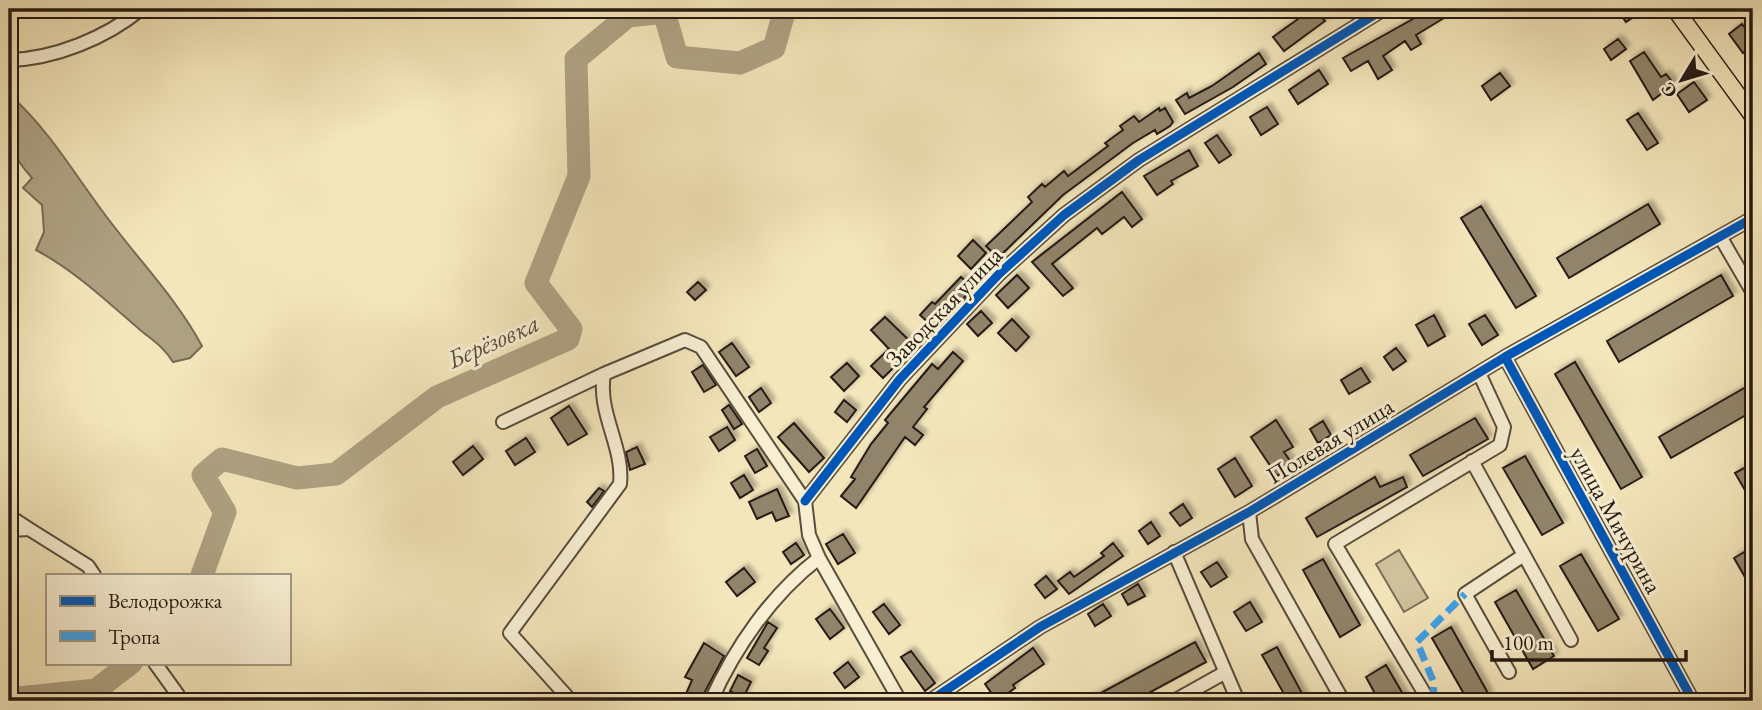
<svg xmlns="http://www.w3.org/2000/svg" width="1762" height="710" font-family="'EB Garamond',serif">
	<defs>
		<filter id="shadow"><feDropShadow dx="4" dy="-4" stdDeviation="2" flood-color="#0004"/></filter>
	</defs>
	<rect width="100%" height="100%" fill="#f4e6bb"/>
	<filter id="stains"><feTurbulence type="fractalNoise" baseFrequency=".00286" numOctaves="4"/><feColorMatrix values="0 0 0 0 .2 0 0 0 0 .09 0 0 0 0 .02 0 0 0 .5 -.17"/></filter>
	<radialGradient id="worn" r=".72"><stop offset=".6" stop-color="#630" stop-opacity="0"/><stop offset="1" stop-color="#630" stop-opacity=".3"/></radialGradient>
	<path fill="#d1c39e" stroke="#7b6e58" stroke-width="2" d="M 1399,550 L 1428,598 L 1404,612 L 1376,564 Z"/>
	<path fill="#aea182" stroke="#776b56" stroke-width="2" d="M 9,94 C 53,133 80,184 116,229 C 146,268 179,303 202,346 L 190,358 L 173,362 C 163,346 152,340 139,329 C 105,300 75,271 36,250 L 44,232 L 42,205 L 23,188 L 32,178 C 3,146 9,135 9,94 Z"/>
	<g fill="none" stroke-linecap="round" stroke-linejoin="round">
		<path stroke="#aea182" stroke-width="23" d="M 202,575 L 225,512 L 203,475 L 222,459 L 297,478 L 336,474 L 437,397 L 568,339 L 571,329 L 536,283 L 579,176 L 576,59 L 628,16 L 664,12 L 677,57 L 740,63 L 774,48 L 785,9
			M 9,699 L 96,690 L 131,663"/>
	</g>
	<path fill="#91846a" stroke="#251a13" stroke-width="2" filter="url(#shadow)" d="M 1312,9 L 1325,21 L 1284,51 L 1273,37 Z
		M 1431,9 L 1438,9 L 1444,18 L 1416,35 L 1421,44 L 1411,50 L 1405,41 L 1383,56 L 1392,70 L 1378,79 L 1368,61 L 1351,71 L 1343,58 Z
		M 1617,9 L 1645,9 L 1626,22 Z
		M 1742,24 L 1753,39 L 1753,46 L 1743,53 L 1729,34 Z
		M 1618,39 L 1626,49 L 1611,60 L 1604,49 Z
		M 1644,52 L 1661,77 L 1666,74 L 1674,84 L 1653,100 L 1630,61 Z
		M 1259,53 L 1266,64 L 1233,87 L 1185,114 L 1176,100 L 1187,93 L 1189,98 L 1212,86 Z
		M 1319,70 L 1328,84 L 1298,104 L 1289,90 Z
		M 1500,73 L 1510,86 L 1491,100 L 1482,86 Z
		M 1694,82 L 1707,100 L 1689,112 L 1677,94 Z
		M 1267,107 L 1278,124 L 1261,135 L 1250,117 Z
		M 1159,108 L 1160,111 L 1165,108 L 1173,122 L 1170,126 L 1157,134 L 1155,130 L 1133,143 L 1063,195 L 998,258 L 986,246 L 1032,202 L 1028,197 L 1042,184 L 1045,187 L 1064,171 L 1068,176 L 1108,146 L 1105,143 L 1123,130 L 1120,126 L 1134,116 L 1139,122 Z
		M 1638,113 L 1658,143 L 1647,150 L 1627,120 Z
		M 1217,135 L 1231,155 L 1219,163 L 1205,143 Z
		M 1189,150 L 1198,166 L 1171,181 L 1173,184 L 1157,195 L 1144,176 Z
		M 1122,192 L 1142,219 L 1132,227 L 1124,217 L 1102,234 L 1097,228 L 1052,264 L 1073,288 L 1063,296 L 1032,262 Z
		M 1648,204 L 1660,224 L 1569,278 L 1557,258 Z
		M 1481,206 L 1536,296 L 1516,308 L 1461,218 Z
		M 973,240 L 986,253 L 971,269 L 958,256 Z
		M 1017,275 L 1029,288 L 1008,308 L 996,295 Z
		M 1721,275 L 1733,296 L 1619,362 L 1607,341 Z
		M 961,277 L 973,288 L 935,329 L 920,315 L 932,302 L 935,304 Z
		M 698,282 L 706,290 L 695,300 L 687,292 Z
		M 981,311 L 992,323 L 978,336 L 967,324 Z
		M 1434,315 L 1445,336 L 1428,346 L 1416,325 Z
		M 1485,315 L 1498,335 L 1482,345 L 1469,324 Z
		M 885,317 L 915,346 L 883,378 L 871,366 L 889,349 L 871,330 Z
		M 1012,319 L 1029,337 L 1016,351 L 998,333 Z
		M 732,343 L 749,367 L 736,376 L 719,352 Z
		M 1396,348 L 1406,361 L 1393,370 L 1384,357 Z
		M 953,352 L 963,361 L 924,407 L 927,409 L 913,427 L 923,435 L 915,445 L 905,437 L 856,508 L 841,496 L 855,479 L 851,477 L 871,444 L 888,423 L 885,420 L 932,364 L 938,369 Z
		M 1575,362 L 1642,477 L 1621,489 L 1555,374 Z
		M 847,363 L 859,376 L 844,391 L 831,377 Z
		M 703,365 L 716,385 L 704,392 L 692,372 Z
		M 1361,368 L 1370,382 L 1349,394 L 1341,380 Z
		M 1753,383 L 1753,411 L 1671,458 L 1659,437 Z
		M 761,388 L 771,403 L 759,412 L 749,397 Z
		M 844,400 L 856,410 L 847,422 L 835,412 Z
		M 729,405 L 742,424 L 734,429 L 722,410 Z
		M 569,406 L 587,434 L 568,445 L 551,418 Z
		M 1475,418 L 1488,439 L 1423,476 L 1410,455 Z
		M 1276,420 L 1293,447 L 1284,452 L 1293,465 L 1277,476 L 1251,437 Z
		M 1323,421 L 1331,435 L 1318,443 L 1310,429 Z
		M 794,423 L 824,458 L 809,472 L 778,437 Z
		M 727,427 L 735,440 L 719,451 L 710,437 Z
		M 526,438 L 535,452 L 515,465 L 506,451 Z
		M 473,446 L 483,459 L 463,475 L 453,462 Z
		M 637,447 L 645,464 L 630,470 L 626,452 Z
		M 757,449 L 767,466 L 755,473 L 745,456 Z
		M 1525,456 L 1563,523 L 1542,535 L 1503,468 Z
		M 1235,458 L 1252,486 L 1235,497 L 1218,469 Z
		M 1746,467 L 1753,480 L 1753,488 L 1746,492 L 1735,473 Z
		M 744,475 L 753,490 L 740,498 L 731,483 Z
		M 1375,477 L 1380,487 L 1403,477 L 1407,487 L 1317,537 L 1306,518 Z
		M 599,488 L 604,491 L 592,507 L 587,502 Z
		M 777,489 L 789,516 L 776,521 L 772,512 L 757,519 L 749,502 Z
		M 1183,504 L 1192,518 L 1180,526 L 1170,513 Z
		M 1151,522 L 1160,536 L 1148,544 L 1139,531 Z
		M 843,534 L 855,553 L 838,564 L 826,544 Z
		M 796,543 L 804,555 L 791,564 L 783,552 Z
		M 1113,543 L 1123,556 L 1069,594 L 1058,581 L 1070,572 L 1074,577 L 1104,556 L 1101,553 Z
		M 1753,547 L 1753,591 L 1734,558 Z
		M 1581,554 L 1619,619 L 1598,631 L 1560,566 Z
		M 1323,559 L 1360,625 L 1340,637 L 1303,570 Z
		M 1217,562 L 1227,577 L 1211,587 L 1201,572 Z
		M 744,568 L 755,582 L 737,596 L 726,582 Z
		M 1046,576 L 1057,589 L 1045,598 L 1035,585 Z
		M 1138,584 L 1145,596 L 1128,605 L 1122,594 Z
		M 1516,590 L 1554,656 L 1533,669 L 1495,602 Z
		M 1250,602 L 1262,622 L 1246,631 L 1234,612 Z
		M 884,604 L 900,625 L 889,634 L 873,612 Z
		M 1103,604 L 1111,616 L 1095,626 L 1088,614 Z
		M 830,609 L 844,628 L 830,639 L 816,619 Z
		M 768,622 L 777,628 L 764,648 L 768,651 L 759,665 L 747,658 Z
		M 1451,627 L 1489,695 L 1479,701 L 1468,701 L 1432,638 Z
		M 1195,642 L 1206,662 L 1134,701 L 1086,701 Z
		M 704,643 L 724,656 L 700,701 L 683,701 L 692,680 L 685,677 Z
		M 1277,647 L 1304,697 L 1296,701 L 1288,701 L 1262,655 Z
		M 1033,648 L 1044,664 L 1013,685 L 1015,688 L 997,701 L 985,684 Z
		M 911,651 L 935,683 L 925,691 L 901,657 Z
		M 848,662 L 859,677 L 845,688 L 834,673 Z
		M 1386,665 L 1407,701 L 1379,701 L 1366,677 Z
		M 738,675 L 751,682 L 743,698 L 730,691 Z"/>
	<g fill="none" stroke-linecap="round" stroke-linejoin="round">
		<g stroke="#594d3d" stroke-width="16">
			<path id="minor" d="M 9,60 C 54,59 106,38 141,9
				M 1721,238 L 1753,293
				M 1505,357 L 1693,701
				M 503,422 L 604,374 L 685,340 L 701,347 L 805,501 L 809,535 L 819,558 L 900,701
				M 1472,461 L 1571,640
				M 805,501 L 900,379 L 999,274 L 1064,215 L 1139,160 L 1384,9
				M 1249,512 L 1252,539 L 1343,701
				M 9,516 L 29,529
				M 9,530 L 29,529 L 88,566 L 94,575
				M 1174,552 L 1238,701
				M 155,663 L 178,695
				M 1509,672 L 1465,594 L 1524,555
				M 571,701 L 510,633 L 620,484 C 624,446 597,413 604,374
				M 711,701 C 735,647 772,594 819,558
				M 930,701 L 1040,627 L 1249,512 L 1505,357 L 1753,218
				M 1174,701 L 1224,673
				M 1429,701 L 1335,544 L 1500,445 L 1504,427 L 1479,373"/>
		</g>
		<g stroke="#251a13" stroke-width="19">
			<path id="major" d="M 1675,9 L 1753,116"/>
		</g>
		<use href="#minor" stroke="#f8efd3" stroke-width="12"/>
		<use href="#major" stroke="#f4e6bb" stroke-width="16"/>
		<path stroke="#3ea2ea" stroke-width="7" stroke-dasharray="14 7" stroke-linecap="butt" d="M 1433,701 L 1434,683 L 1417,642 L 1465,594"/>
		<g stroke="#f8efd3" stroke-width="13">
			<path id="cycleway" d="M 1505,357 L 1693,701
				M 805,501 L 900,379 L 999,274 L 1064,215 L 1139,160 L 1384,9
				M 930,701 L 1040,627 L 1249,512 L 1505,357 L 1753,218"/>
		</g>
		<use href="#cycleway" stroke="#0057b8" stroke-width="9"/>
	</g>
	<g text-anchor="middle" stroke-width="6" stroke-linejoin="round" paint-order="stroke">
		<g font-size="24" fill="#251a13" stroke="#f8efd3">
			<text transform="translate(944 307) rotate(-46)" y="8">Заводская улица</text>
			<text transform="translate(1330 441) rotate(-31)" y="8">Полевая улица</text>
			<text transform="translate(1616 520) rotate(61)" y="8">улица Мичурина</text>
		</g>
		<g font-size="26" font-style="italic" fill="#5c503f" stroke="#f8efd3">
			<text transform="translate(493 341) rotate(-24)" y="9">Берёзовка</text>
		</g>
	</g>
	<rect width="1762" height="710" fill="none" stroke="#f4e6bb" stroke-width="35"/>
	<rect x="10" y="10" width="1741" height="689" fill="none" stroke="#251a13" stroke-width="3.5"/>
	<rect x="18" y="18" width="1727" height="675" fill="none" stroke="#251a13" stroke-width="2"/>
	<rect x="46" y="574" width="245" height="91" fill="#f8efd3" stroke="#a49a86" stroke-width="2"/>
	<rect x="60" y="596" width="35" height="10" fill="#0057b8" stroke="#a49a86" stroke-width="2"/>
	<text x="108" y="608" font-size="21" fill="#251a13">Велодорожка</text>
	<rect x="60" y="631" width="35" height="10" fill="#3ea2ea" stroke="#a49a86" stroke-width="2"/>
	<text x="108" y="644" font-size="21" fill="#251a13">Тропа</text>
	<g transform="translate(1682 80) rotate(232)" stroke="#f8efd3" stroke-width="5" paint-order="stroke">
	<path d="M0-5L12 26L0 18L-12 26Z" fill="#251a13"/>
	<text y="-10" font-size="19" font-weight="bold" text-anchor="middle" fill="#251a13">С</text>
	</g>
	<path d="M1492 650v10h194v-10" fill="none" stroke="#251a13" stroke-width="3.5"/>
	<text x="1503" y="650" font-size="21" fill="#251a13" stroke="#f8efd3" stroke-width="5" paint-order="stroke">100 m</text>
	<rect width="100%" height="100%" filter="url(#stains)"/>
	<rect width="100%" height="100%" fill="url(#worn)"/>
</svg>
